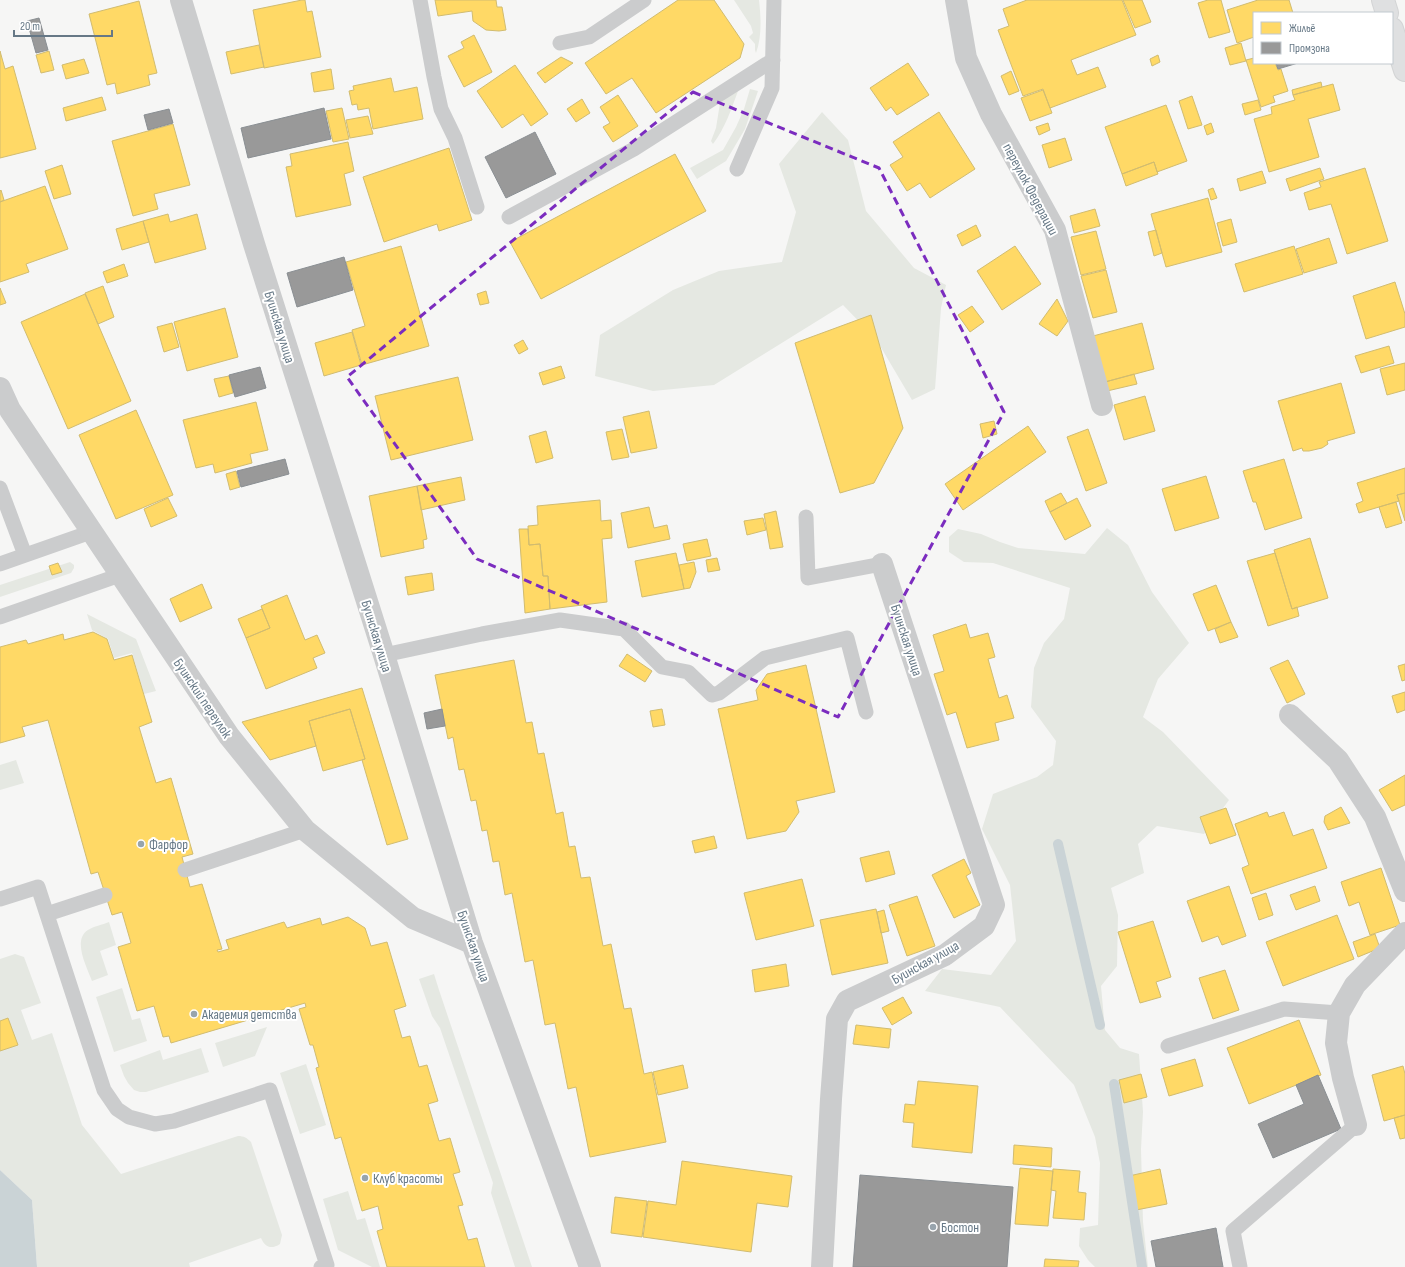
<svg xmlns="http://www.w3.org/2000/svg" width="1405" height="1267" font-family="'Sofia Sans Condensed',sans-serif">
	<rect width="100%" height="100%" fill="#f6f6f5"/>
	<path fill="#e5e8e2" d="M 734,0 L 759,0 C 761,17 762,37 756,53 L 755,50 L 755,44 L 749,37 L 753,33 L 751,26 Z
		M 750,89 L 758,91 L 745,129 L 729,156 L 726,161 L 697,179 L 690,168 L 723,150 L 736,127 L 744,109 Z
		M 738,91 C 731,110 725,128 713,144 L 711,141 L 716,128 L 720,103 Z
		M 822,112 L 848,140 L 866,211 L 914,268 L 946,285 L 941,308 L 935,389 L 912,400 L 876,339 L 843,305 L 714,385 L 653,391 L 595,376 L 600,335 L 673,290 L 719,271 L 782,262 L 796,212 L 779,164 Z
		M 1107,528 L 1128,545 L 1152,592 L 1189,643 L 1158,679 L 1143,717 L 1163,732 L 1229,800 L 1204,834 L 1157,826 L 1138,844 L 1144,873 L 1111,888 L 1118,915 L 1117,966 L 1101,986 L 1105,1030 L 1120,1048 L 1139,1054 L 1143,1112 L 1141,1149 L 1143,1222 L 1148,1267 L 1095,1267 L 1088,1260 L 1079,1246 L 1080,1228 L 1098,1225 L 1100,1163 L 1095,1137 L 1074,1085 L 1000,1007 L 925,991 L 942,969 L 991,975 L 1016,941 L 1010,885 L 982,829 L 993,794 L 1037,777 L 1053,765 L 1056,741 L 1031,707 L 1034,668 L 1044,643 L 1064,619 L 1070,588 L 993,563 L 964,562 L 949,552 L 949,537 L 958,529 L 981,534 L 1000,542 L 1018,548 L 1085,554 Z
		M 70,562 L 74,565 L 74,568 L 71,573 L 0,597 L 0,585 Z
		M 87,614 L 136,639 L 156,691 L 144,694 L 132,653 L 114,658 L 108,639 L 92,630 Z
		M 16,760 L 24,783 L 0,790 L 0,765 Z
		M 109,922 L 116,945 L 100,951 L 108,975 L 92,981 C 87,967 72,940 88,930 C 94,926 102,925 109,922 Z
		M 15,954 L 24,957 L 41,1003 L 21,1010 L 32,1040 L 52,1033 L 82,1125 L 121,1174 L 238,1136 C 244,1136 247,1138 251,1142 L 282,1235 L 280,1244 C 271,1250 265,1247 261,1238 L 189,1263 L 190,1267 L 37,1267 L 32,1200 L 0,1170 L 0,959 Z
		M 434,974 L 439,990 L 532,1267 L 515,1267 L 491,1193 L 493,1183 L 440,1028 L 432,1016 L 419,979 Z
		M 122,988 L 132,1020 L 140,1018 L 147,1041 L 114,1052 L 96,997 Z
		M 267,1027 L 255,1056 L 223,1067 L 215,1043 Z
		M 201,1048 L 209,1072 L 146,1092 L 140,1092 L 134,1090 L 128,1083 L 124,1076 L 120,1065 L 160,1050 L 163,1060 Z
		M 306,1064 L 326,1125 L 300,1134 L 280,1073 Z
		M 348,1191 L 357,1220 L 365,1218 L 380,1267 L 372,1267 L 338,1250 L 323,1199 Z"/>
	<path fill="#cad3d6" d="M 0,1170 L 32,1200 L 37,1267 L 0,1267 Z"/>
	<path fill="#ffd966" stroke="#d1bc70" d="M 302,0 L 305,0 L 307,12 L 312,11 L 321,57 L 264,68 L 253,10 Z
		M 435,0 L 496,0 L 497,7 L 502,7 L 506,30 L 499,31 L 486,30 L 473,21 L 472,11 L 438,16 Z
		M 678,0 L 714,0 L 744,44 L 740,58 L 656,113 L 632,78 L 606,94 L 585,63 Z
		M 1027,0 L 1122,0 L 1136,35 L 1071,60 L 1077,75 L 1098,67 L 1106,87 L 1050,108 L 1043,89 L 1023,96 L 998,30 L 1009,26 L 1003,9 Z
		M 1123,0 L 1142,0 L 1151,22 L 1135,28 Z
		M 1208,0 L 1221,0 L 1230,32 L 1209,38 L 1198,3 Z
		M 1258,0 L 1289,0 L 1293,13 L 1254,13 L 1254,37 L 1237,43 L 1227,10 Z
		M 139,1 L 157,73 L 148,75 L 150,85 L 117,94 L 115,83 L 107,85 L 89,14 Z
		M 474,35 L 492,72 L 464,87 L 448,56 L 464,48 L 461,42 Z
		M 1241,43 L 1246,61 L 1230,65 L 1225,48 Z
		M 259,45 L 264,67 L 231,74 L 226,52 Z
		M 0,51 L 5,69 L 13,66 L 36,149 L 0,158 Z
		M 49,51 L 54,70 L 41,73 L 36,55 Z
		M 1158,55 L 1160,62 L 1152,66 L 1150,59 Z
		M 561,57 L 573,63 L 545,83 L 537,73 Z
		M 1254,58 L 1254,63 L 1275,63 L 1278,70 L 1281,69 L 1288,91 L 1273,96 L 1275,102 L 1261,107 L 1246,60 Z
		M 84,59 L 89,73 L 66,79 L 62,65 Z
		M 908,63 L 929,95 L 897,115 L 891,107 L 886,111 L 870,88 Z
		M 515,65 L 548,114 L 531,126 L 523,114 L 502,128 L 477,91 Z
		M 331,69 L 334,89 L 314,92 L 311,73 Z
		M 1011,71 L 1019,91 L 1009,95 L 1001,76 Z
		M 391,78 L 394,92 L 417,87 L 423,119 L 373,129 L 369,108 L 358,110 L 357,104 L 352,105 L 349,91 L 354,90 L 353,86 Z
		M 1321,82 L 1322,87 L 1293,95 L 1292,90 Z
		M 1333,84 L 1340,110 L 1308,119 L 1319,157 L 1269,172 L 1254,119 L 1272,114 L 1271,107 L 1295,100 L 1293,95 Z
		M 1043,90 L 1052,113 L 1030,121 L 1021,98 Z
		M 618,95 L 638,126 L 613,142 L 603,127 L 610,123 L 600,107 Z
		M 1192,96 L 1202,125 L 1188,129 L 1179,101 Z
		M 102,97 L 106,110 L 66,121 L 63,108 Z
		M 582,99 L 590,113 L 576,122 L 567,109 Z
		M 1258,100 L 1261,110 L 1245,115 L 1242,104 Z
		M 1166,105 L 1187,161 L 1157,172 L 1154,162 L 1122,174 L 1105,127 Z
		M 342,108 L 349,139 L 333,142 L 326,111 Z
		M 939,112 L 975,169 L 930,198 L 920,183 L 907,191 L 890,165 L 903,157 L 893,142 Z
		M 368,116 L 373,134 L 350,138 L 346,120 Z
		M 1048,123 L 1050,130 L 1039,135 L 1036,127 Z
		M 1211,123 L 1214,132 L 1207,135 L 1204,126 Z
		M 173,124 L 190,185 L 154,194 L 158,209 L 133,216 L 112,141 Z
		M 1065,138 L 1072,160 L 1049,168 L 1042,145 Z
		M 348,142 L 354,171 L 344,174 L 351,205 L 296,217 L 286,167 L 292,166 L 290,154 Z
		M 449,148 L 472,220 L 439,231 L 437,224 L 384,242 L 363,177 Z
		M 675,154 L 706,211 L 541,299 L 510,242 Z
		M 1154,162 L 1158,174 L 1126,186 L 1122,174 Z
		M 62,165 L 71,194 L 54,199 L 45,171 Z
		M 1320,168 L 1324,179 L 1290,191 L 1286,179 Z
		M 1365,168 L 1388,241 L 1347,254 L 1331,204 L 1309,210 L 1304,193 L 1321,187 L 1319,182 Z
		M 1262,171 L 1266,183 L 1240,191 L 1237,179 Z
		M 45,186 L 68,249 L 26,264 L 29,272 L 0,282 L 0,202 Z
		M 1213,188 L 1217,198 L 1211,200 L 1208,190 Z
		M 1,190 L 4,200 L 0,202 L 0,191 Z
		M 1208,198 L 1222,252 L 1166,267 L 1151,214 Z
		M 1095,209 L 1100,226 L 1074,233 L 1070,216 Z
		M 168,214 L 170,222 L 197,214 L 206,249 L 155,263 L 143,221 Z
		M 1231,219 L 1237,242 L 1223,246 L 1217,223 Z
		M 143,221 L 149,242 L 122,250 L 116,229 Z
		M 976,225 L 981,236 L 962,246 L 957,235 Z
		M 1156,230 L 1162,253 L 1154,256 L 1148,232 Z
		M 1096,231 L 1106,269 L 1081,275 L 1071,237 Z
		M 1329,238 L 1337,263 L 1304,273 L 1296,249 Z
		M 401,246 L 429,346 L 362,365 L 352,330 L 365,326 L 346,262 Z
		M 1015,246 L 1041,284 L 1002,310 L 977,271 Z
		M 1294,246 L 1303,274 L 1244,292 L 1235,264 Z
		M 124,264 L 128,276 L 107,283 L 103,272 Z
		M 1106,270 L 1117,312 L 1093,318 L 1081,276 Z
		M 1395,282 L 1405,314 L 1405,327 L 1366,339 L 1353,296 Z
		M 103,286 L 114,317 L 98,324 L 85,293 Z
		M 0,288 L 6,303 L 0,305 Z
		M 486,291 L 489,303 L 480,305 L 477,294 Z
		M 85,294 L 131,401 L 68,429 L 21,322 Z
		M 1057,299 L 1068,321 L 1057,336 L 1039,324 Z
		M 972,306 L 984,322 L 970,332 L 958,315 Z
		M 225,308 L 238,357 L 187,371 L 174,322 Z
		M 871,315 L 903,428 L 874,483 L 840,493 L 795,343 Z
		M 172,323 L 179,347 L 164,352 L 157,327 Z
		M 1142,323 L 1154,369 L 1105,382 L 1093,336 Z
		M 352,332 L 361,365 L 324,376 L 315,343 Z
		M 523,340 L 528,349 L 519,354 L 514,345 Z
		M 1389,346 L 1394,363 L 1361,373 L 1355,356 Z
		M 1405,363 L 1405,390 L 1387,395 L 1380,369 Z
		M 561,366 L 565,378 L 543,385 L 539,373 Z
		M 1134,374 L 1137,384 L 1107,391 L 1105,382 Z
		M 229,376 L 233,393 L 219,397 L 214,379 Z
		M 458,377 L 473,440 L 391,460 L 375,396 Z
		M 1341,383 L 1355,433 L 1327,441 L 1328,444 L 1322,448 L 1309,451 L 1303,451 L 1302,448 L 1293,451 L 1278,401 Z
		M 1145,396 L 1155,431 L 1124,440 L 1114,405 Z
		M 256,402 L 268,450 L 250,454 L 252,463 L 215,473 L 213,464 L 196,468 L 183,420 Z
		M 136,410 L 173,495 L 116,519 L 79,435 Z
		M 649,411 L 657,448 L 631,453 L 623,417 Z
		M 994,421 L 997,434 L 983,438 L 980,424 Z
		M 1028,426 L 1046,452 L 963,510 L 945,484 Z
		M 622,429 L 629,457 L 612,460 L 606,432 Z
		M 1088,429 L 1107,483 L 1086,491 L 1067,437 Z
		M 546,431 L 553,458 L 536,463 L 529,436 Z
		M 1284,459 L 1302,518 L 1265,530 L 1256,502 L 1253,502 L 1243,471 Z
		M 1405,468 L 1405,493 L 1397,495 L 1399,501 L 1359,513 L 1356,504 L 1363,501 L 1357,483 Z
		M 236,471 L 240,487 L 230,490 L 226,474 Z
		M 1206,476 L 1219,518 L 1175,531 L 1162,489 Z
		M 461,477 L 465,500 L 421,510 L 417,486 Z
		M 417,486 L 427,539 L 423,540 L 424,548 L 381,557 L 369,496 Z
		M 1061,493 L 1067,503 L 1050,512 L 1045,501 Z
		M 1405,493 L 1405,521 L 1397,495 Z
		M 168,498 L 177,516 L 151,527 L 144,509 Z
		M 1077,498 L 1091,526 L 1065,540 L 1050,512 Z
		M 600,500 L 601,521 L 611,520 L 612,538 L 602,539 L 607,602 L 550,609 L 548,576 L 543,576 L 540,544 L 529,545 L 528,526 L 538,525 L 537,506 Z
		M 1396,502 L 1402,523 L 1386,528 L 1379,507 Z
		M 649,507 L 654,528 L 667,525 L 670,539 L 628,548 L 621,513 Z
		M 776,511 L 783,547 L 770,549 L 764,514 Z
		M 763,518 L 766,530 L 747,535 L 744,521 Z
		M 519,529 L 528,529 L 529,545 L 540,544 L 543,576 L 548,576 L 550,609 L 525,613 Z
		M 1310,538 L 1328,598 L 1292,609 L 1274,550 Z
		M 707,539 L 711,556 L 687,561 L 683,544 Z
		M 676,553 L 684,589 L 642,597 L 635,561 Z
		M 1275,553 L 1292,609 L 1297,607 L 1299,616 L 1268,626 L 1247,561 Z
		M 717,558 L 720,570 L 708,572 L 706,560 Z
		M 694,562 L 696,572 L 690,588 L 684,589 L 679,565 Z
		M 58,563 L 62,572 L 52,575 L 49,566 Z
		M 432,573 L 434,590 L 408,595 L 405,577 Z
		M 202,584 L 212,608 L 180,622 L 170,599 Z
		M 1216,585 L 1231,622 L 1208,631 L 1193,594 Z
		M 287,595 L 305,640 L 317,635 L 325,653 L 313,658 L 317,668 L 266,689 L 246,638 L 270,628 L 261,606 Z
		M 262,609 L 270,628 L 246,638 L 238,619 Z
		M 1231,622 L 1238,637 L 1220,643 L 1215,629 Z
		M 966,624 L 970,638 L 988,633 L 995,657 L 988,659 L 999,698 L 1007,695 L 1014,718 L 995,723 L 999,740 L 967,748 L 956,712 L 947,715 L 934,674 L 944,671 L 933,635 Z
		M 93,632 L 107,639 L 114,660 L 132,655 L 152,722 L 139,727 L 156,783 L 171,778 L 193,854 L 182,857 L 190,887 L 202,884 L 222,949 L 217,950 L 218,952 L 229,949 L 226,940 L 284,922 L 287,928 L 320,918 L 322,925 L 348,917 L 365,928 L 371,946 L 387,942 L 406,1006 L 394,1010 L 402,1038 L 410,1036 L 419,1067 L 427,1065 L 438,1101 L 428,1104 L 439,1141 L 450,1138 L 460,1172 L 453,1174 L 463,1205 L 458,1206 L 468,1240 L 477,1238 L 485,1267 L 387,1267 L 377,1231 L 383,1229 L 378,1206 L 362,1211 L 341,1137 L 335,1139 L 316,1068 L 319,1067 L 313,1045 L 310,1045 L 299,1009 L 306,1007 L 305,1003 L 171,1043 L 169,1036 L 163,1037 L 154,1006 L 137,1011 L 118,947 L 131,943 L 122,912 L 112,915 L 98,872 L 91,874 L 48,720 L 22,727 L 25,736 L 0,743 L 0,647 L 26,640 L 28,644 L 63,634 L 64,640 Z
		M 627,654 L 652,671 L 645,682 L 619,666 Z
		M 514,660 L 526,723 L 532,722 L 538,754 L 544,753 L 556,814 L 563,812 L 569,847 L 575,846 L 581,878 L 590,877 L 603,946 L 611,944 L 624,1009 L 631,1008 L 644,1074 L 652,1072 L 666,1142 L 590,1157 L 576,1087 L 568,1089 L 555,1023 L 545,1025 L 533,960 L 525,962 L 512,893 L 505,895 L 499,861 L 493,862 L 487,830 L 482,831 L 476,800 L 471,801 L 464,769 L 459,770 L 453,737 L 448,739 L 435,675 Z
		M 1288,660 L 1305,694 L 1287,703 L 1270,668 Z
		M 1405,664 L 1405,680 L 1402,681 L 1398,666 Z
		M 806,665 L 835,792 L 796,801 L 799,812 L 786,831 L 747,839 L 718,709 L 758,700 L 756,690 L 767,674 Z
		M 362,688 L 408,839 L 387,845 L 362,760 L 365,759 L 350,709 L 309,721 L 316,746 L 270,760 L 242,722 Z
		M 1405,692 L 1405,710 L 1397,713 L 1392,696 Z
		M 350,709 L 365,759 L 323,771 L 309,721 Z
		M 662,709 L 665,725 L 653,727 L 650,711 Z
		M 1405,775 L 1405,805 L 1392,811 L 1379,790 Z
		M 1341,807 L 1350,823 L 1328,830 L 1324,822 L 1325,816 Z
		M 1226,808 L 1236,835 L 1210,844 L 1200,817 Z
		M 1267,812 L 1269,817 L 1284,812 L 1293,836 L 1313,829 L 1327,868 L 1251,894 L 1242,868 L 1249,865 L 1235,824 Z
		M 714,836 L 717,848 L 695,853 L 692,841 Z
		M 889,851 L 895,874 L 866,882 L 860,858 Z
		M 964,859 L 971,873 L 966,876 L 980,905 L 954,918 L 932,875 Z
		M 1381,868 L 1400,925 L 1370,935 L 1359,902 L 1349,906 L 1341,882 Z
		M 802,879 L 814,926 L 756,940 L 744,893 Z
		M 1229,886 L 1246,936 L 1222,945 L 1218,936 L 1202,942 L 1187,901 Z
		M 1315,886 L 1320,901 L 1296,910 L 1290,895 Z
		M 1266,893 L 1273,915 L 1259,920 L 1252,898 Z
		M 917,896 L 935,946 L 907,956 L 889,905 Z
		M 876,909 L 888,963 L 832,975 L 820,920 Z
		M 884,910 L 889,931 L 881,933 L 877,912 Z
		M 1337,915 L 1354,959 L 1283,986 L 1266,942 Z
		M 1153,921 L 1171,977 L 1156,982 L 1161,997 L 1140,1003 L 1118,932 Z
		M 1375,934 L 1380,948 L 1358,957 L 1353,942 Z
		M 786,964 L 789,986 L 755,992 L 752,970 Z
		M 1225,970 L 1239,1010 L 1213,1019 L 1199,978 Z
		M 903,997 L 912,1013 L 892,1025 L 882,1008 Z
		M 8,1018 L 18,1045 L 0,1051 L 0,1021 Z
		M 1299,1020 L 1321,1075 L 1249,1104 L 1227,1048 Z
		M 856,1025 L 891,1029 L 889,1048 L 853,1044 Z
		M 1195,1059 L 1203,1086 L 1169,1096 L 1161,1069 Z
		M 683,1065 L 688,1088 L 658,1095 L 653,1072 Z
		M 1403,1066 L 1405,1074 L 1405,1115 L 1384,1121 L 1372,1075 Z
		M 1141,1074 L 1147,1097 L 1124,1103 L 1119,1080 Z
		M 918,1081 L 978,1086 L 972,1153 L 912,1147 L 914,1123 L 903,1122 L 905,1104 L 915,1105 Z
		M 1405,1115 L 1405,1138 L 1400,1139 L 1394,1118 Z
		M 1014,1145 L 1052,1148 L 1051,1167 L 1013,1164 Z
		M 682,1161 L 792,1176 L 788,1207 L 757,1203 L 751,1252 L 643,1237 L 648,1201 L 676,1205 Z
		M 1020,1168 L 1053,1171 L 1048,1226 L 1015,1224 Z
		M 1053,1169 L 1080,1171 L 1078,1192 L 1086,1193 L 1084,1220 L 1053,1218 L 1056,1191 L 1051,1190 Z
		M 1160,1169 L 1167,1204 L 1136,1210 L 1129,1176 Z
		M 615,1197 L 647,1201 L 642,1237 L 611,1233 Z
		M 1045,1259 L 1079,1261 L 1078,1267 L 1044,1267 Z"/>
	<path fill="#999" stroke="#8a8f93" d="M 39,18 L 48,50 L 36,53 L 27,21 Z
		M 1276,63 L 1298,63 L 1278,69 Z
		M 324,108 L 331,139 L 248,158 L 241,128 Z
		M 169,109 L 173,123 L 148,130 L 144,115 Z
		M 535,132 L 556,174 L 506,198 L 485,157 Z
		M 344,257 L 353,290 L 297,307 L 287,273 Z
		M 260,367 L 266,388 L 235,397 L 229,375 Z
		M 285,459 L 289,474 L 241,487 L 237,471 Z
		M 442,709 L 445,726 L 427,729 L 424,713 Z
		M 1318,1075 L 1341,1129 L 1273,1158 L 1258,1124 L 1304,1104 L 1296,1085 Z
		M 860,1175 L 1013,1187 L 1007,1267 L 853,1267 Z
		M 1216,1228 L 1223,1267 L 1156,1267 L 1151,1241 Z"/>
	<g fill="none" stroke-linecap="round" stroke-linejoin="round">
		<path stroke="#cad3d6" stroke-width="10" d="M 1058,844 L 1100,1025
			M 1114,1084 L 1142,1267"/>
		<g stroke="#d3d4d5" stroke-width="24">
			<path id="secondary" d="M 1383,0 L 1387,13
				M 1392,29 L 1405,70"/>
		</g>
		<path stroke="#cbcccd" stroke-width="15" d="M 420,0 L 434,77 L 441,109 L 455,138 L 477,207
			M 560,43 L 589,37 L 644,0
			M 737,169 L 772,88 L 774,0
			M 509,217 L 634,149 L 773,60
			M 0,488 L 25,555
			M 806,517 L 808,578 L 882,564
			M 0,564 L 91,532
			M 0,617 L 120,575
			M 384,655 L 482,634 L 560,620 L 624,629 L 662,667 L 688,672 L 712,695 L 719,693 L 765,658 L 847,638 L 866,712
			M 185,870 L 305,830
			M 0,899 L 38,887 L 104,1090 L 117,1109 L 129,1117 L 155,1124 L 174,1121 L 270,1090 L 327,1265 L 321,1267
			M 47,914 L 105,895
			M 1168,1046 L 1284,1009 L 1339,1013
			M 1240,1267 L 1233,1231 L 1356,1125"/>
		<path stroke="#cbcccd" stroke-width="22" d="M 181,0 L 254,244 L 384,655 L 472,943 L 590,1267
			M 956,0 L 966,58 L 991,114 L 1055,230 L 1102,405
			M 0,388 L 10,410 L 229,736 L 305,830 L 413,918 L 472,943
			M 1290,715 L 1338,760 L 1375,817 L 1405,891
			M 1356,1125 L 1343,1078 L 1336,1043 L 1339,1013 L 1355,985 L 1405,933
			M 822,1267 L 831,1099 L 837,1019 L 847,1001 L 945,955 L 984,926 L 994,905 L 882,564"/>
		<use href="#secondary" stroke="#dfe0e1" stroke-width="22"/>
	</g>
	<path fill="none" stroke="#7b2cbf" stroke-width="3" stroke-dasharray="8 5" stroke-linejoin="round" d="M 693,92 L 879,168 L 1004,412 L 838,717 L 477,559 L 347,377 Z"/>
	<g fill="#98a4ad" stroke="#fff" stroke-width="1.5">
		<circle cx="141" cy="844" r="4"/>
		<circle cx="194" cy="1014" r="4"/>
		<circle cx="365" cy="1178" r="4"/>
		<circle cx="933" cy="1227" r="4"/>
	</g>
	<g text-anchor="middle" stroke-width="4" stroke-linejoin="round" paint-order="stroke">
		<g font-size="14" fill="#667886" stroke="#fff">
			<text transform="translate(1031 189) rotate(62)" y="5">переулок Федерации</text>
			<text transform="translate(280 327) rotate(73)" y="5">Буинская улица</text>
			<text transform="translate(377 636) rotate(73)" y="5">Буинская улица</text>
			<text transform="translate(907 640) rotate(72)" y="5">Буинская улица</text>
			<text transform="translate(203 698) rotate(56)" y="5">Буинский переулок</text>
			<text transform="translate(474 946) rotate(71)" y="5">Буинская улица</text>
			<text transform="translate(925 962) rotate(-29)" y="5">Буинская улица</text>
		</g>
		<g font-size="14" fill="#667886" stroke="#fff" text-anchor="start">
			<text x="149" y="849">Фарфор</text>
			<text x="202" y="1019">Академия детства</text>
			<text x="373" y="1183">Клуб красоты</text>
			<text x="941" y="1232">Бостон</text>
		</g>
	</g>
	<rect x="1253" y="12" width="140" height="52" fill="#ffffff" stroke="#c2c9cf"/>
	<rect x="1261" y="22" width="20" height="12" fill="#ffd966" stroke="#c2c9cf"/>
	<text x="1289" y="32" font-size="12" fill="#667886">Жильё</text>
	<rect x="1261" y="42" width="20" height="12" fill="#999999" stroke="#c2c9cf"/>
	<text x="1289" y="52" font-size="12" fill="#667886">Промзона</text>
	<path d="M14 30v6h98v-6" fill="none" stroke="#667886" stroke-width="2"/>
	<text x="20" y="30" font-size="12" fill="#667886" stroke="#ffffff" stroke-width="3" paint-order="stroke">20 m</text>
</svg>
